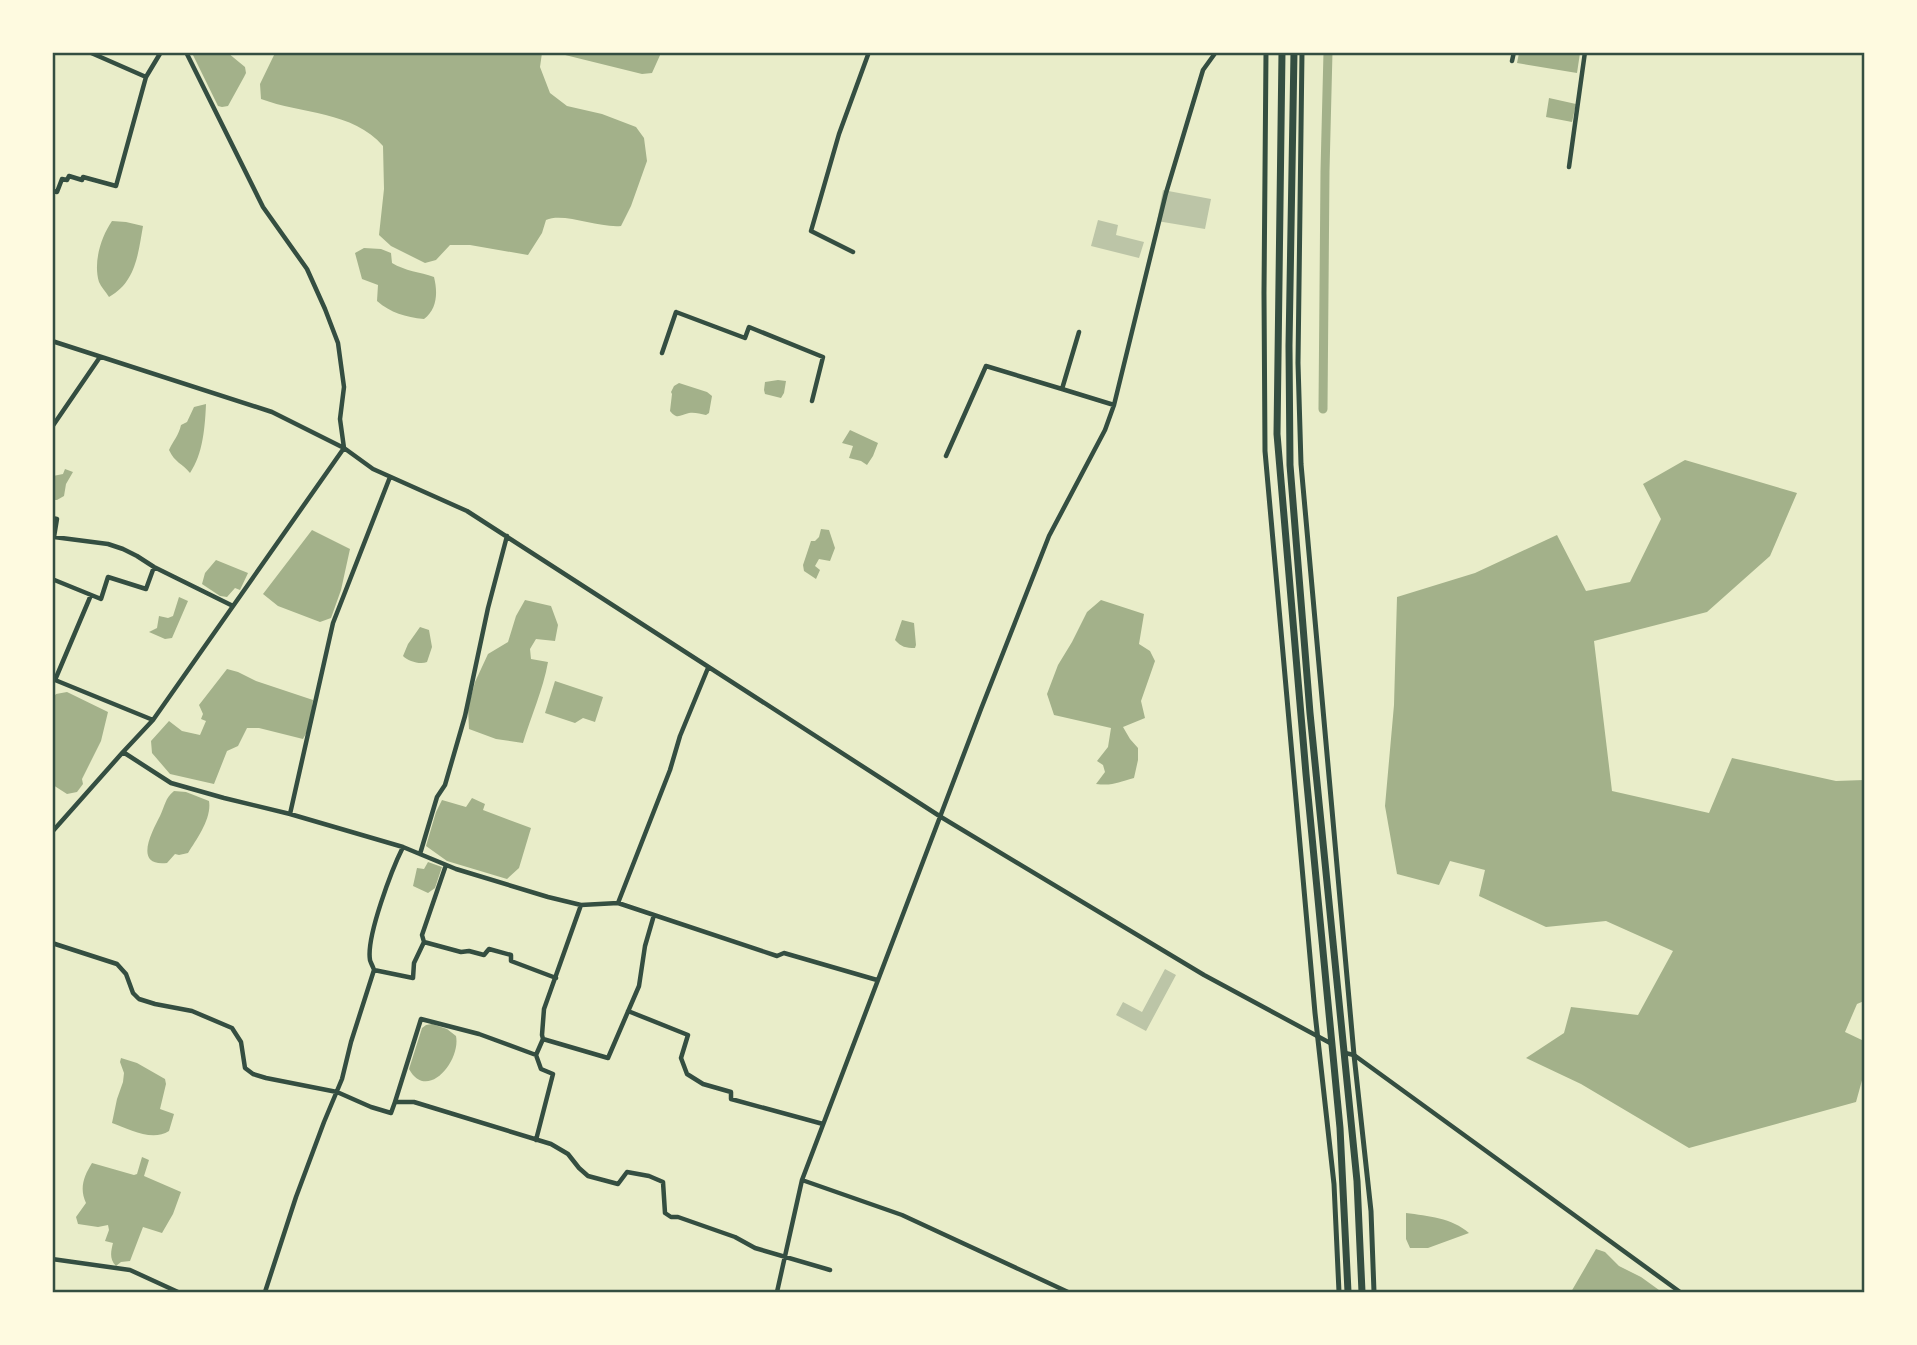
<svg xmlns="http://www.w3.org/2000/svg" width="1917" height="1345" font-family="'DM Sans',sans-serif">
	<rect width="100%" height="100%" fill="#e9edc9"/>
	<path fill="#a3b18a" d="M 192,53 L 228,53 L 245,67 L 246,73 L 244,77 L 228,106 L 222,107 L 218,106 Z
		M 275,53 L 542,53 L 540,67 L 550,93 L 567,106 L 602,114 L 636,127 L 644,138 L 647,161 L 631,206 L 621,226 C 597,228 564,212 546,220 L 542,233 L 528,255 L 470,245 L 450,245 L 436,260 L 425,263 L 391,246 L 379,235 L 384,189 L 383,146 C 353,111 301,114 261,99 L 260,84 Z
		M 557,53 L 661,53 L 652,73 L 642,74 Z
		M 1519,53 L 1580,53 L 1577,73 L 1517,63 Z
		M 1549,98 L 1576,104 L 1572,122 L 1546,117 Z
		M 112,221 L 126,222 L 143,226 C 138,254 136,282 109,297 C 106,292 101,287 99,282 C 93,262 101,237 112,221 Z
		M 364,248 L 381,249 L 391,253 L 392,263 C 405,271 420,272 434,277 C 438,293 437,309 424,319 C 405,317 391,313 377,301 L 378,285 L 362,279 L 355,253 Z
		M 778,380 L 786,381 L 784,393 L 781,398 L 765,394 L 764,390 L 765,382 Z
		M 679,383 L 707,392 L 712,396 L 709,413 L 706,415 C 700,414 695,412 689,413 C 680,415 677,420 670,411 L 672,394 L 671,392 L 674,386 Z
		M 206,404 C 205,427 203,454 190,473 C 182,463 175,463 169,450 C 173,441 179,435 181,425 L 187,422 L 194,407 Z
		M 850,430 L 878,443 L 873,456 L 867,465 L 861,461 L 849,458 L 853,446 L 842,443 Z
		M 1685,460 L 1797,493 L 1770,556 L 1707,612 L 1594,641 L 1612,791 L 1709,813 L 1732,758 L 1836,781 L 1864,780 L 1864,1001 L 1857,1004 L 1845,1032 L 1864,1041 L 1864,1073 L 1856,1102 L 1689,1148 L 1581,1084 L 1526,1058 L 1564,1033 L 1571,1007 L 1638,1015 L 1673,951 L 1606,921 L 1546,927 L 1479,896 L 1485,870 L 1450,861 L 1439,885 L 1397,874 L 1385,806 L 1394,705 L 1397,597 L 1475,573 L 1557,535 L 1586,591 L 1630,582 L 1661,519 L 1643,484 Z
		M 65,469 L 73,472 L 66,484 L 64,496 L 57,500 L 53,500 L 53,490 L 55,485 L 53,476 L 63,474 Z
		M 821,529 L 829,530 L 835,548 L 830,561 L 819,559 L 815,566 L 820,570 L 816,579 L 804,571 L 803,565 L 811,541 L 815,541 L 819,537 Z
		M 312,530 L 350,549 L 341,590 L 331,618 L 320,622 L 278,606 L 263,594 Z
		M 216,560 L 248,573 L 240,590 L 235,588 L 227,597 L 220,596 L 202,584 L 205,573 Z
		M 179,597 L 188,601 L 172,638 L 165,639 L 149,632 L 157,628 L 159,616 L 168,618 L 173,616 Z
		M 525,600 L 551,606 L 558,625 L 555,641 L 536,639 L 530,649 L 531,659 L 548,662 C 543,690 531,716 523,743 L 496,739 L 469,729 L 468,708 L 475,682 L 488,654 L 508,642 L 516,616 Z
		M 1101,600 L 1144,614 L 1139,644 L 1150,651 L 1155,661 L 1141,701 L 1145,718 L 1123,727 L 1130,739 L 1138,748 L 1138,760 L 1134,778 C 1118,782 1114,786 1096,784 L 1105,772 L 1103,765 L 1097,761 L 1108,747 L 1111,728 L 1054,715 L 1047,694 L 1058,665 L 1072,642 L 1087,612 Z
		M 902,620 L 914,623 L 916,645 L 915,648 C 906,648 901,647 895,640 Z
		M 420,627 L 429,630 L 432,647 L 427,662 C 420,665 408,661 403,656 L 408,644 Z
		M 227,669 L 238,672 L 256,681 L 313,700 L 309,728 L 303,739 L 259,728 L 247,728 L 238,746 L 227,751 L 214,784 L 170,774 L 152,753 L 151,741 L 169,721 L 182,731 L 200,735 L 206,721 L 201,719 L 203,714 L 199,705 Z
		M 555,681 L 603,697 L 595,722 L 583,718 L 575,723 L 545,713 Z
		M 67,692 L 108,712 L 101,741 L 82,779 L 83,784 L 77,792 L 67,794 L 53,785 L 52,699 L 56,694 Z
		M 174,791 L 186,792 L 209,801 C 212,818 197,839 188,853 L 179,855 L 175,854 L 167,863 C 132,867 153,830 160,816 C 165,806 165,798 174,791 Z
		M 472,798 L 485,804 L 483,810 L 531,828 L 519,868 L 507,879 L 447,861 L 426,846 L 436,812 L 442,800 L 466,807 Z
		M 428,862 L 442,867 L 435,888 L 428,893 L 413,886 L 417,868 L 424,869 Z
		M 432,1024 L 447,1029 L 456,1036 C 461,1061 427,1102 409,1069 L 422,1028 L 426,1025 Z
		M 121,1058 L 137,1063 L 165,1079 L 166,1084 L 160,1109 L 174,1114 L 169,1131 C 152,1142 129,1129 112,1123 L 117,1099 L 123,1082 L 124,1073 L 120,1062 Z
		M 142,1157 L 149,1160 L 144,1176 L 181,1192 L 173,1214 L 162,1233 L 143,1227 L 130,1261 L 121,1262 L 116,1266 C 109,1259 111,1251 113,1243 L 105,1241 L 109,1230 L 108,1225 L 98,1227 L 78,1224 L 76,1217 L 86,1203 C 79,1188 84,1176 92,1163 L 134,1175 L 137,1174 Z
		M 1406,1213 C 1428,1216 1452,1218 1469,1233 L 1428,1248 L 1410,1248 L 1406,1239 Z
		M 1596,1249 L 1605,1252 L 1619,1266 L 1641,1277 L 1659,1290 L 1660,1292 L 1571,1292 Z"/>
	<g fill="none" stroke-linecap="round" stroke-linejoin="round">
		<path stroke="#a3b18a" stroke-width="9" d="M 1323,409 L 1325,171 L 1328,52"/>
	</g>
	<path fill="#bcc5a7" d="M 1163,190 L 1211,199 L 1205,229 L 1157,221 Z
		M 1098,220 L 1118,225 L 1116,235 L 1144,242 L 1139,258 L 1091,246 Z
		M 1165,969 L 1176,975 L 1146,1031 L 1116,1015 L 1123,1002 L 1142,1012 Z"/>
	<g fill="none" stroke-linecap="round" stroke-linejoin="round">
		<path stroke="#344e41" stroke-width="4.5" d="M 89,52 L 146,77
			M 186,52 L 263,207 L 307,269 L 325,309 L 338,343 L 344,387 L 340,419 L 344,448 L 373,469 L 467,511 L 941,817 L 1204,975 L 1332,1044
			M 1512,61 L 1514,52
			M 1569,167 L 1585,52
			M 52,191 L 57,192 L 62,179 L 67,180 L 69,176 L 82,180 L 83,177 L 116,186 L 146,77 L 161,52
			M 853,252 L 811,231 L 839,134 L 869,52
			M 52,341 L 272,412 L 344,448 L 153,720 L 123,752
			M 662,353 L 676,312 L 745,338 L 749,327 L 823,357 L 812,401
			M 1062,389 L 1114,405 L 1166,193 L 1203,70 L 1216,52
			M 52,427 L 100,357
			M 946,456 L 986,366 L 1062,389 L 1079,332
			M 52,518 L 57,519 L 54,537 L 108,544 L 123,549 L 137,556 L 154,567 L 233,606
			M 52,579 L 101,599 L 108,577 L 146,589 L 154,567
			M 91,595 L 55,680 L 153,720
			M 290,814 L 333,623 L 390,477
			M 52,832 L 123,752 L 171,783 L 224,798 L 290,814 L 403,847 L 456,869 L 548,897 L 581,905 L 618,903 L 777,956 L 784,953 L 877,980
			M 420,854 L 437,797 L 445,785 L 465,716 L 488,608 L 507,536
			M 618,903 L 670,770 L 680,736 L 708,668
			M 424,942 L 461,952 L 469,951 L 484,955 L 489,949 L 511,955 L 511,961 L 556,978
			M 52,943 L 117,964 L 126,974 L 133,993 L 139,999 L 155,1004 L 192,1011 L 232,1028 L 241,1042 L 245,1068 L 253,1074 L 266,1078 L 337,1092 L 371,1107 L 391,1113 L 395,1102 L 414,1102 L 551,1144 L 568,1154 L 579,1168 L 588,1176 L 618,1184 L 627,1172 L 649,1176 L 663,1182 L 665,1213 L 671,1217 L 678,1217 L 735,1237 L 755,1248 L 830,1270
			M 374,970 L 413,978 L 414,963 L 424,942 L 422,935 L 446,865
			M 628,1011 L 688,1035 L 681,1058 L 687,1074 L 703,1084 L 731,1092 L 731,1099 L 823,1124
			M 543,1039 L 608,1058 L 639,986 L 645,946 L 654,915
			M 1345,1053 L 1354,1055 L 1680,1292
			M 536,1055 L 543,1039 L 542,1035 L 544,1009 L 581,905
			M 395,1102 L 421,1019 L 479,1034 L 536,1055 L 541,1069 L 553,1074 L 536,1140
			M 52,1259 L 130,1270 L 178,1292
			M 265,1292 L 296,1197 L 324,1122 L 342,1079 L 351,1042 L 374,970 C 374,969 370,961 370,960 C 366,937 392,869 403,847
			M 777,1292 L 802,1180
			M 1068,1292 L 902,1215 L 802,1180 L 981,709 L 1049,536 L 1105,430 L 1114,405"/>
		<path stroke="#344e41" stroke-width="5" d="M 1266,52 L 1264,293 L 1265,451 L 1315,1013 L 1334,1184 L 1339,1292
			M 1302,52 L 1298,363 L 1301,464 L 1354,1055 L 1371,1211 L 1374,1292"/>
		<path stroke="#344e41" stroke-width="7" d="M 1282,52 L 1277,434 L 1306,774 L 1340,1128 L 1348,1292
			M 1294,52 L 1289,346 L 1290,465 L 1310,713 L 1357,1181 L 1362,1292"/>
	</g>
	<rect width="1917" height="1345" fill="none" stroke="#fefae0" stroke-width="108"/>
	<rect x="54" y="54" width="1809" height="1237" fill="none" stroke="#344e41" stroke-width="2.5"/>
</svg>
